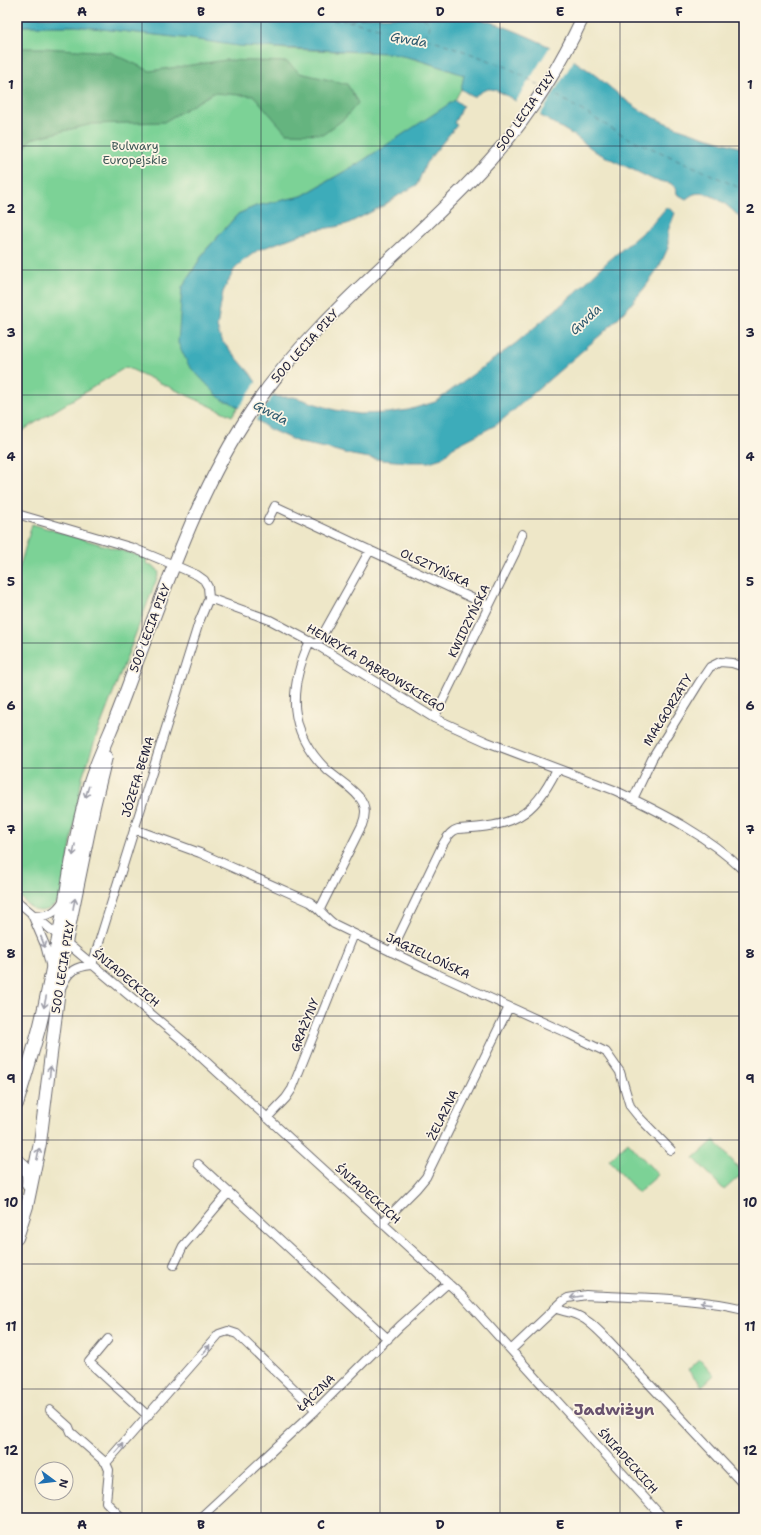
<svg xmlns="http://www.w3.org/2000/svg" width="761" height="1535" font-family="'Shantell Sans',sans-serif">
	<rect width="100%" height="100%" fill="#fcf5e5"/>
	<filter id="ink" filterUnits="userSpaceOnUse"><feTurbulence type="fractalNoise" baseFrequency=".025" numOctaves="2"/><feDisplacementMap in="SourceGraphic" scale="8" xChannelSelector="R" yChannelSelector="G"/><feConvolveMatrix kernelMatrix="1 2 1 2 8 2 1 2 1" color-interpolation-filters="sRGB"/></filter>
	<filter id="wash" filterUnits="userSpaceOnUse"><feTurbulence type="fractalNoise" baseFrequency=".012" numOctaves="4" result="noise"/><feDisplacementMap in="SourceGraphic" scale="16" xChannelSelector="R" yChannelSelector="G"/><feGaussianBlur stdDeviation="0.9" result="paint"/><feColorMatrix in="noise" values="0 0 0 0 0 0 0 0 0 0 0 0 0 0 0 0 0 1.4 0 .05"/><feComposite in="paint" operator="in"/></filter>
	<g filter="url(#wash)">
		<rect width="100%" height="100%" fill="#eee7c8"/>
		<path fill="#7cd296" stroke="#4f7a68" d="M 17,26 L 75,26 L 286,49 L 388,53 L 402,55 L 465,75 L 461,89 L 455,100 L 438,112 L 359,163 L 302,196 L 256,206 L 238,214 L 205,251 L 182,288 L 181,307 L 222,400 L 230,402 L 238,407 L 232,416 L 126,367 L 17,434 Z
			M 32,524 L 147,558 L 146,563 L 157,569 L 159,573 L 98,732 L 82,778 L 63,893 C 58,906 43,917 30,907 C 25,903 21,897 17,893 L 17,576 Z
			M 714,1140 L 743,1173 L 724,1190 L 694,1158 Z
			M 628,1142 L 658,1175 L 638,1193 L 609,1160 Z
			M 700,1359 L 714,1375 L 702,1386 L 688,1370 Z"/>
		<path fill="#65b47f" stroke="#446b5d" d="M 17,48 L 44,48 L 110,52 L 150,71 L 226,60 L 287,62 L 300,73 L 347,84 L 358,103 L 345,118 L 324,134 L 286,133 L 254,96 L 213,93 L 164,122 L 92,124 L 31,139 L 17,161 Z"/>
		<path fill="#3dacba" stroke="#30677a" d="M 17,17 L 473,17 C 515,28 555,47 591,72 C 610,86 626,103 647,114 C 676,130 712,138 744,149 L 744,222 C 733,210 712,189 694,194 C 691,195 688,198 686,199 L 677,194 L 676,188 L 670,183 L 654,180 L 596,152 L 575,136 L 504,94 C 487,86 488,88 473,97 L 461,89 L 464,75 L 416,59 L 388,53 L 238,46 L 192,39 L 75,26 L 17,26 Z
			M 455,100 L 463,106 L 454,123 L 457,125 L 426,163 L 417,185 L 399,195 L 383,206 L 347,224 L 335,227 L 313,230 L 258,250 L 243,261 L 234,270 L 223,292 L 217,327 L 221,340 L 250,373 L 259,387 L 278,397 L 294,397 L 335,410 L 359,414 L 387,413 L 408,410 L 435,402 L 516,343 L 574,294 L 606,263 L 652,224 L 667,207 L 675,213 L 668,231 L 668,248 L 660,265 L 646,286 L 627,309 L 604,332 L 513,411 L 496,425 L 453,447 L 442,458 L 429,462 L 408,462 L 382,460 L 352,455 L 326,448 L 300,443 L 269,429 L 238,407 L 230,402 L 222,400 L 189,366 L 178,343 L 182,288 L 205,251 L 238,214 L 256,206 L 302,196 L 359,163 Z"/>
		<path fill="#eee7c8" d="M 551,45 L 574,60 L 539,117 L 515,103 Z
			M 257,381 L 260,386 L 275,393 L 255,421 L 238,409 Z"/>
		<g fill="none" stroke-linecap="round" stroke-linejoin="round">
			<path stroke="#2d596e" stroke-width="1" stroke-dasharray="5 4" stroke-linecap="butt" d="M 279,17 L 348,21 L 370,17
				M 348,21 L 439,42 L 507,67 L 539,85
				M 414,36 L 422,36 L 428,33 C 431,26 429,20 421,17
				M 549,91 L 626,137 L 699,169 L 744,190"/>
		</g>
	</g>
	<g filter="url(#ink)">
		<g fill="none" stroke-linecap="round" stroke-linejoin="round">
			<g stroke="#69676c" stroke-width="10">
				<path id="street" d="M 17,514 L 133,548 L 174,565 L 197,575 L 204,580 L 208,587 L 209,598 L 270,620 L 317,645 L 434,718 L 487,742 L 614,790 C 661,812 707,835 744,871
					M 268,520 L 275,506 L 489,606
					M 310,641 C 288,689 287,731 327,770 C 337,779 350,786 359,797 C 367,806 366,815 362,825 L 320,909
					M 317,645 L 370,550
					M 434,718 L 515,553 L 522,534
					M 633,799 L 652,759 L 699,683 L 710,667 L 720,662 L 732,663 L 744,667
					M 134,829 L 200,853 L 310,902 C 319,908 325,917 334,924 L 437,974 L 569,1034 L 606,1052 L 620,1072 L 630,1106 L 638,1116 L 671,1150
					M 17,901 L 189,1046 L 463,1297 L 663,1518
					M 32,915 C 48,917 55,914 64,900
					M 33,917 L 45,945 L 51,968
					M 391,952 L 443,844 C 447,838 450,831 458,829 C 512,826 532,819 557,769
					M 62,986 C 69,970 75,967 92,965 L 199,622 L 209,598
					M 267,1118 L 286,1098 L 292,1089 L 354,934
					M 198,1164 L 388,1339
					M 382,1223 L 416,1189 L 426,1177 L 509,1007
					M 174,1265 L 183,1246 L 229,1192
					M 555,1308 C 561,1311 565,1311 571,1313 C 586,1317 597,1329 608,1340 L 744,1485
					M 108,1339 L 89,1362 L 148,1416
					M 511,1350 L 563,1301 L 568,1298 L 586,1295 C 637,1298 695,1297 744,1309
					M 50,1410 L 69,1427 L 71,1432 L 106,1463
					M 122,1518 L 106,1502 L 109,1470 L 106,1463 L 219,1334 L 228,1331 L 237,1334 L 316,1410
					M 200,1518 L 316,1410 L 400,1326 L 448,1283"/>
			</g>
			<g stroke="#69676c" stroke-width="14">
				<path id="secondary" d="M 17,1104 C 25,1078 33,1052 40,1025 C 47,997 52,968 58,939 C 67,894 72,847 84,803 C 90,778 100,755 110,732 C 119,711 127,689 135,667 C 169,579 199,488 252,410 C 317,313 414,245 491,159 C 529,117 559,68 583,17
					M 17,1161 C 28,1166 29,1174 28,1185
					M 17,1238 L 27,1206 L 40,1143 L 63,957 L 94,806 L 106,757"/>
			</g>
			<use href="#street" stroke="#fff" stroke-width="8"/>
			<use href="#secondary" stroke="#fff" stroke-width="12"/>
		</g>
		<defs><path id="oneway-shaft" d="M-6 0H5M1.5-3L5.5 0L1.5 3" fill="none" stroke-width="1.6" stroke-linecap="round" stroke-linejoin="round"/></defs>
		<g stroke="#9c9ca7">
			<use href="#oneway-shaft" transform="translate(87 792) rotate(107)"/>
			<use href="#oneway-shaft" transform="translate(74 850) rotate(100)"/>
			<use href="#oneway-shaft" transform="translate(74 904) rotate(-79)"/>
			<use href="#oneway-shaft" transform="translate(43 942) rotate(69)"/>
			<use href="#oneway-shaft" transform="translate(45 1002) rotate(102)"/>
			<use href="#oneway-shaft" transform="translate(50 1072) rotate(-84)"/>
			<use href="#oneway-shaft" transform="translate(38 1154) rotate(-79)"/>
			<use href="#oneway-shaft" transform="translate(576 1297) rotate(171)"/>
			<use href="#oneway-shaft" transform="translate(706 1303) rotate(-174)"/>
			<use href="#oneway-shaft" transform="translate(206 1350) rotate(-49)"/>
			<use href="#oneway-shaft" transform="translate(120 1448) rotate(-49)"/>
		</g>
	</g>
	<path fill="none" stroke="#22223b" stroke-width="1" stroke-opacity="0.55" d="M 142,17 L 142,1518M 261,17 L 261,1518M 380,17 L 380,1518M 500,17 L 500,1518M 620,17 L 620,1518M 17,146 L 744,146M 17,270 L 744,270M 17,395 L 744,395M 17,519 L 744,519M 17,643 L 744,643M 17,768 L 744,768M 17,892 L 744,892M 17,1016 L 744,1016M 17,1140 L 744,1140M 17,1264 L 744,1264M 17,1389 L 744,1389"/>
	<g text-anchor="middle" stroke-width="3.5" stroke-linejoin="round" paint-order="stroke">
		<g font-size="12" fill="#22223b" stroke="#fcf5e5">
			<text transform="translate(526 111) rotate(-55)" y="4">500 LECIA PIŁY</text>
			<text transform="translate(305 346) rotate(-48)" y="4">500 LECIA PIŁY</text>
			<text transform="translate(435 568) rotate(25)" y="4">OLSZTYŃSKA</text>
			<text transform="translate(469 621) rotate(-64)" y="4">KWIDZYŃSKA</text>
			<text transform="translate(150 628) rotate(-69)" y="4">500 LECIA PIŁY</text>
			<text transform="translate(376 668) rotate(31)" y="4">HENRYKA DĄBROWSKIEGO</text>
			<text transform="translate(668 710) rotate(-58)" y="4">MAŁGORZATY</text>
			<text transform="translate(138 777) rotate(-73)" y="4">JÓZEFA BEMA</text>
			<text transform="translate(428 956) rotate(25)" y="4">JAGIELLOŃSKA</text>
			<text transform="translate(63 967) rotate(-81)" y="4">500 LECIA PIŁY</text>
			<text transform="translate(126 978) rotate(40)" y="4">ŚNIADECKICH</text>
			<text transform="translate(305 1025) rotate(-68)" y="4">GRAŻYNY</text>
			<text transform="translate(443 1115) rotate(-64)" y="4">ŻELAZNA</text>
			<text transform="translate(368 1194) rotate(42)" y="4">ŚNIADECKICH</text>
			<text transform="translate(316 1393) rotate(-44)" y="4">ŁĄCZNA</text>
			<text transform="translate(628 1461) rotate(48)" y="4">ŚNIADECKICH</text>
		</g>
		<g font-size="12" fill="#3d5756" stroke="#fcf5e5">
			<text x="135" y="150">Bulwary<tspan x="135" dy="14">Europejskie</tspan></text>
		</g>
		<g font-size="13" font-style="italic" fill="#2d596e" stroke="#fcf5e5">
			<text transform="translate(409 39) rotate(10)" y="5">Gwda</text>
			<text transform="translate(585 319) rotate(-43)" y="5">Gwda</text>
			<text transform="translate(271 412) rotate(28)" y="5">Gwda</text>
		</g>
		<g font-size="16" font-weight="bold" fill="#68526e" stroke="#fcf5e5">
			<text x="614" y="1415">Jadwiżyn</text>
		</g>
	</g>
	<rect width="761" height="1535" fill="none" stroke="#fcf5e5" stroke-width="44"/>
	<g transform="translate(54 1481) rotate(105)"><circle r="19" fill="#fcf5e5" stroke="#a5a1a1"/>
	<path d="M0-3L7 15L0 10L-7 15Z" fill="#1f6fb2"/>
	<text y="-6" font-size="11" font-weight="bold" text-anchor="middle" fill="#22223b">N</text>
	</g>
	<rect x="22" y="22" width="717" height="1491" fill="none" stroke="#22223b" stroke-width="1.5"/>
	<g font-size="13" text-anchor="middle" font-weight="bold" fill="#22223b">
		<text x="82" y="16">A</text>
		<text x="201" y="16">B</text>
		<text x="321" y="16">C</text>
		<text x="440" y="16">D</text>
		<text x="560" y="16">E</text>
		<text x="679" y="16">F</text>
		<text x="11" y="89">1</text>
		<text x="750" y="89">1</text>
		<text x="11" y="213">2</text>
		<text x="750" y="213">2</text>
		<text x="11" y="337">3</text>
		<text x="750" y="337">3</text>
		<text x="11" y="461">4</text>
		<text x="750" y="461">4</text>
		<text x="11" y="586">5</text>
		<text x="750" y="586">5</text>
		<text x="11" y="710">6</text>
		<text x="750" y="710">6</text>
		<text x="11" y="834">7</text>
		<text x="750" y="834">7</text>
		<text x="11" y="958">8</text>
		<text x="750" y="958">8</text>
		<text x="11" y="1083">9</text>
		<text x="750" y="1083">9</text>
		<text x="11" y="1207">10</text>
		<text x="750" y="1207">10</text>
		<text x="11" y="1331">11</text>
		<text x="750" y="1331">11</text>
		<text x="11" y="1455">12</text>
		<text x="750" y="1455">12</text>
		<text x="82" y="1529">A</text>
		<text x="201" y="1529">B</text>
		<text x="321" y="1529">C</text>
		<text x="440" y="1529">D</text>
		<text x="560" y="1529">E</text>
		<text x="679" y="1529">F</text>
	</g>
</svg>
